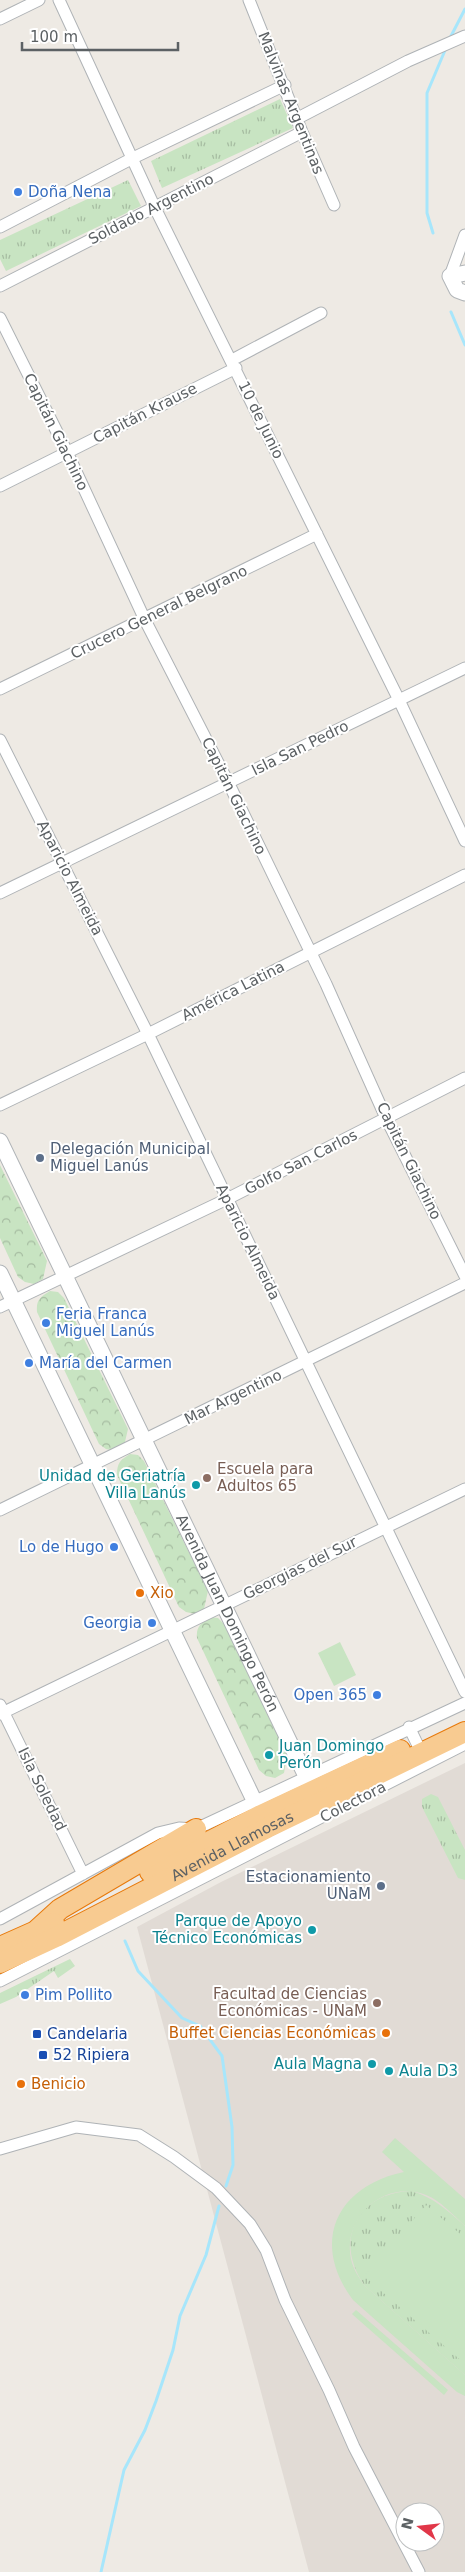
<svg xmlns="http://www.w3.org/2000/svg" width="465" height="2572" font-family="'DejaVu Sans',sans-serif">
	<defs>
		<pattern id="grass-tufts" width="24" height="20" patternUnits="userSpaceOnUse" patternTransform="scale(1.25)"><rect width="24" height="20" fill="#c8e4c2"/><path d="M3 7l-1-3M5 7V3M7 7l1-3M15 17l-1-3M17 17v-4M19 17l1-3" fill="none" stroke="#a6bca1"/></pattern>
		<pattern id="forest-crowns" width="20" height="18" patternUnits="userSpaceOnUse" patternTransform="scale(1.25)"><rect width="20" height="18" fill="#c8e4c2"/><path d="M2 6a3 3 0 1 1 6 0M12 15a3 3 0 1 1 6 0" fill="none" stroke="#a6bca1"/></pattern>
	</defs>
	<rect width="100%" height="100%" fill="#eeeae4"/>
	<path fill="#e1dbd5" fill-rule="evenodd" d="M 465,1763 L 465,2572 L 309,2572 L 137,1927 L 221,1882 ZM 405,2512 L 435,2512 L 435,2542 L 405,2542 Z"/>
	<path fill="url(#grass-tufts)" d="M 280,99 L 293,128 L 162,188 L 151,161 Z
		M 128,180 L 141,206 L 6,271 L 0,259 L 0,240 Z
		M 431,1794 L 438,1797 L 465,1850 L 465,1880 L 458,1878 L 422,1807 L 422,1799 Z
		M 70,1959 L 75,1966 L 58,1978 L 54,1971 L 16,1997 L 0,2004 L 0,1993 Z
		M 411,2191 C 434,2197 448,2211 465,2226 L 465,2375 L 365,2286 C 333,2242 356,2193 411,2191 Z"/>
	<path fill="url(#forest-crowns)" d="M 0,1165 L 47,1261 L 43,1279 L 34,1284 L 25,1282 L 18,1277 L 0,1238 Z
		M 50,1291 L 58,1292 L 64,1298 L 128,1429 L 124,1446 L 115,1451 L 106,1449 L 99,1444 L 37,1312 C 36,1300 40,1297 50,1291 Z
		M 130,1454 L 138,1455 L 144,1461 L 208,1591 L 204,1609 L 195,1614 L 186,1612 L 179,1607 L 117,1475 C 117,1463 120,1460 130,1454 Z
		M 210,1617 L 218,1618 L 224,1624 L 287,1755 L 284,1773 L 275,1778 L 266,1776 L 259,1770 L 197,1638 C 196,1627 200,1624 210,1617 Z"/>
	<path fill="#c8e4c2" d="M 340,1642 L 356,1675 L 334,1686 L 318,1653 Z
		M 395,2138 L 465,2199 L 465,2226 C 453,2215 441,2201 426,2195 C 385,2179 342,2217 351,2259 C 353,2269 359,2278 365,2286 L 465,2375 L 465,2396 L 457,2392 L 353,2300 C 310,2243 336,2186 404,2172 L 382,2152 Z
		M 426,2205 L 465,2238 L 465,2364 L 364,2276 Z
		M 356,2310 L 448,2390 L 444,2395 L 352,2314 Z"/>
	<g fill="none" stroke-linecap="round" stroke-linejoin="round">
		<path stroke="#a7e6fb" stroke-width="3" d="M 450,38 L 465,9
			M 433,233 L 427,213 L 427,93 L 446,48
			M 451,312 L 465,345
			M 125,1941 L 138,1971 L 182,2018 L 200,2026 L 222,2056 L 232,2127 L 233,2165 L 226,2186
			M 101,2572 L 124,2470 L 145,2430 L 156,2401 L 173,2350 L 180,2316 L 206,2255 L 219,2206"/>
		<g stroke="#afb3b6" stroke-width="13">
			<path id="street" d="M 59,0 L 155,208 L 399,700 L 465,841
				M 249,0 L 302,132 L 334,205
				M 0,19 L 39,0
				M 298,118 L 408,61 L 465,36
				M 0,227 L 133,158 L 285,85
				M 450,276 L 465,235
				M 0,286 L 302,132
				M 0,318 L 67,452 L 145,620 L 229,784 L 326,984 L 386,1118 L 465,1276
				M 232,360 L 321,313
				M 0,486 L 236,368
				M 0,689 L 317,534
				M 0,740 L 148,1034 L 465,1692
				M 0,893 L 465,668
				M 0,1105 L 148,1034 L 465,875
				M 0,1307 L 227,1199 L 465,1078
				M 0,1510 L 465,1283
				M 0,1705 L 83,1874
				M 0,1714 L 465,1489
				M 409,1727 L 424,1758
				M 0,1919 L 158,1833 L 179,1828 L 196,1829 L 465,1703
				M 0,1981 L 465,1744
				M 0,2149 L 76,2127 L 139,2135 L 174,2157 L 216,2188 L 250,2224 L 266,2250 L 285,2300 L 329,2390 L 354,2447 L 419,2572"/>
		</g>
		<g stroke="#b1b5b8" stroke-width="17">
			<g id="secondary">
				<path d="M 465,273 L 450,276 L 457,290 L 465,293"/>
				<path id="s1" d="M 0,1141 L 317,1799"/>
				<path d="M 0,1273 L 265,1823"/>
			</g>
		</g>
		<g stroke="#e8790a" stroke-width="22">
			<g id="highway">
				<path d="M 150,1872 L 261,1815 L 400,1750"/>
				<path d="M 38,1929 L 60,1909 L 196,1829"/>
				<path d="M 0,1947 L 54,1923"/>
				<path id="s2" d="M 0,1963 L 56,1937 L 267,1828 L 465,1732"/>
			</g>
		</g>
		<use href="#street" stroke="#fff" stroke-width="11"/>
		<use href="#secondary" stroke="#fff" stroke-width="15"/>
		<use href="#highway" stroke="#f8cb91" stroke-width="20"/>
	</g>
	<g fill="#3f7fe0" stroke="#fff" stroke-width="2">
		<circle cx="18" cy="192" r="5"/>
		<circle cx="46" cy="1323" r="5"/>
		<circle cx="29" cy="1363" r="5"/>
		<circle cx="114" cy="1547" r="5"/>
		<circle cx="152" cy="1623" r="5"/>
		<circle cx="377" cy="1695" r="5"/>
		<circle cx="25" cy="1995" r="5"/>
	</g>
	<g fill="#5c6f8a" stroke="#fff" stroke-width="2">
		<circle cx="40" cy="1158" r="5"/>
		<circle cx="381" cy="1886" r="5"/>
	</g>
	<g fill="#8d6e63" stroke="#fff" stroke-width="2">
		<circle cx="207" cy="1478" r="5"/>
		<circle cx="377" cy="2003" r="5"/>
	</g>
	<g fill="#0f9aa8" stroke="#fff" stroke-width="2">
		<circle cx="196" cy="1485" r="5"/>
		<circle cx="269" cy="1755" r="5"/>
		<circle cx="312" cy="1930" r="5"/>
		<circle cx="372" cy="2064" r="5"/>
		<circle cx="389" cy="2071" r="5"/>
	</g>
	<g fill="#e8710a" stroke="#fff" stroke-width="2">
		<circle cx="140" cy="1593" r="5"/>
		<circle cx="386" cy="2033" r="5"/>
		<circle cx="21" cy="2084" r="5"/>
	</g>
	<g fill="#1a4fb4" stroke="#fff" stroke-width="2">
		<rect x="32" y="2029" width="10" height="10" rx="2.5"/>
		<rect x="38" y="2050" width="10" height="10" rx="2.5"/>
	</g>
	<g text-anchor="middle" stroke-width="4" stroke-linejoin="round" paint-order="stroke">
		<g font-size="15" fill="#5c6164" stroke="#fff">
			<text transform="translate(291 103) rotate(68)" y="5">Malvinas Argentinas</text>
			<text transform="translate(151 209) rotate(-27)" y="5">Soldado Argentino</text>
			<text transform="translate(145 413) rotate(-27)" y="5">Capitán Krause</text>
			<text transform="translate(261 420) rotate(64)" y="5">10 de Junio</text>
			<text transform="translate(56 432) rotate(64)" y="5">Capitán Giachino</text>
			<text transform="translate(159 612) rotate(-26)" y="5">Crucero General Belgrano</text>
			<text transform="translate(300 748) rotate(-26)" y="5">Isla San Pedro</text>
			<text transform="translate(234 796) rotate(64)" y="5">Capitán Giachino</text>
			<text transform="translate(70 878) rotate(63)" y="5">Aparicio Almeida</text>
			<text transform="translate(233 991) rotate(-27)" y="5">América Latina</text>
			<text transform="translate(409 1161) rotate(64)" y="5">Capitán Giachino</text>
			<text transform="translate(301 1162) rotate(-27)" y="5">Golfo San Carlos</text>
			<text transform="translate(248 1242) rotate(64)" y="5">Aparicio Almeida</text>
			<text transform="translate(233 1397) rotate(-26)" y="5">Mar Argentino</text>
			<text transform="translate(300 1568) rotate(-26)" y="5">Georgias del Sur</text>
			<text dy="5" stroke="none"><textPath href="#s1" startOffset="524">Avenida Juan Domingo Perón</textPath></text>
			<text transform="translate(42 1789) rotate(64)" y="5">Isla Soledad</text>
			<text transform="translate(353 1802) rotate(-27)" y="5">Colectora</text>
			<text dy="5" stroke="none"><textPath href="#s2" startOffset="260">Avenida Llamosas</textPath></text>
		</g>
		<g font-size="15" fill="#366cbe" stroke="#fff" text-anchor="start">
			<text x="28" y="197">Doña Nena</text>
			<text x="56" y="1319">Feria Franca<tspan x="56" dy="17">Miguel Lanús</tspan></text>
			<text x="39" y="1368">María del Carmen</text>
			<text x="104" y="1552" text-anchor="end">Lo de Hugo</text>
			<text x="142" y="1628" text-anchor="end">Georgia</text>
			<text x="367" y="1700" text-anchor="end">Open 365</text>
			<text x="35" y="2000">Pim Pollito</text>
		</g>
		<g font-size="15" fill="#4e5e75" stroke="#fff" text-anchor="start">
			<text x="50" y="1154">Delegación Municipal<tspan x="50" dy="17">Miguel Lanús</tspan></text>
			<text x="371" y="1882" text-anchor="end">Estacionamiento<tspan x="371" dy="17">UNaM</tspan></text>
		</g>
		<g font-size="15" fill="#785e54" stroke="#fff" text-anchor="start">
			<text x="217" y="1474">Escuela para<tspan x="217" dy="17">Adultos 65</tspan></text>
			<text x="367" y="1999" text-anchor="end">Facultad de Ciencias<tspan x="367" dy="17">Económicas - UNaM</tspan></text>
		</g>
		<g font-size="15" fill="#0d838f" stroke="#fff" text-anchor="end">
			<text x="186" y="1481">Unidad de Geriatría<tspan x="186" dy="17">Villa Lanús</tspan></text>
			<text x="279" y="1751" text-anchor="start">Juan Domingo<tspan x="279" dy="17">Perón</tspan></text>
			<text x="302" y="1926">Parque de Apoyo<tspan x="302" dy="17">Técnico Económicas</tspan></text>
			<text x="362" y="2069">Aula Magna</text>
			<text x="399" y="2076" text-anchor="start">Aula D3</text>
		</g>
		<g font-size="15" fill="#c56008" stroke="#fff" text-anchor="start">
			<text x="150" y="1598">Xio</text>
			<text x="376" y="2038" text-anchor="end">Buffet Ciencias Económicas</text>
			<text x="31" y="2089">Benicio</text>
		</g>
		<g font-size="15" fill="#164399" stroke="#fff" text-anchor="start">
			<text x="47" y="2039">Candelaria</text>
			<text x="53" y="2060">52 Ripiera</text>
		</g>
	</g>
	<g transform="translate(420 2527) rotate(285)"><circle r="24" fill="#ffffff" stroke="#bec0c1"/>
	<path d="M0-4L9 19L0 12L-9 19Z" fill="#e13749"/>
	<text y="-8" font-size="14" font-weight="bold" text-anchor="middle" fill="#5c6164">N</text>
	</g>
	<path d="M22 42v8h156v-8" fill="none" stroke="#5c6164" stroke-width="2.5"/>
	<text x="30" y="42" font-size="15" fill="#5c6164" stroke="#ffffff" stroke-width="4" paint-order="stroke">100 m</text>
</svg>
